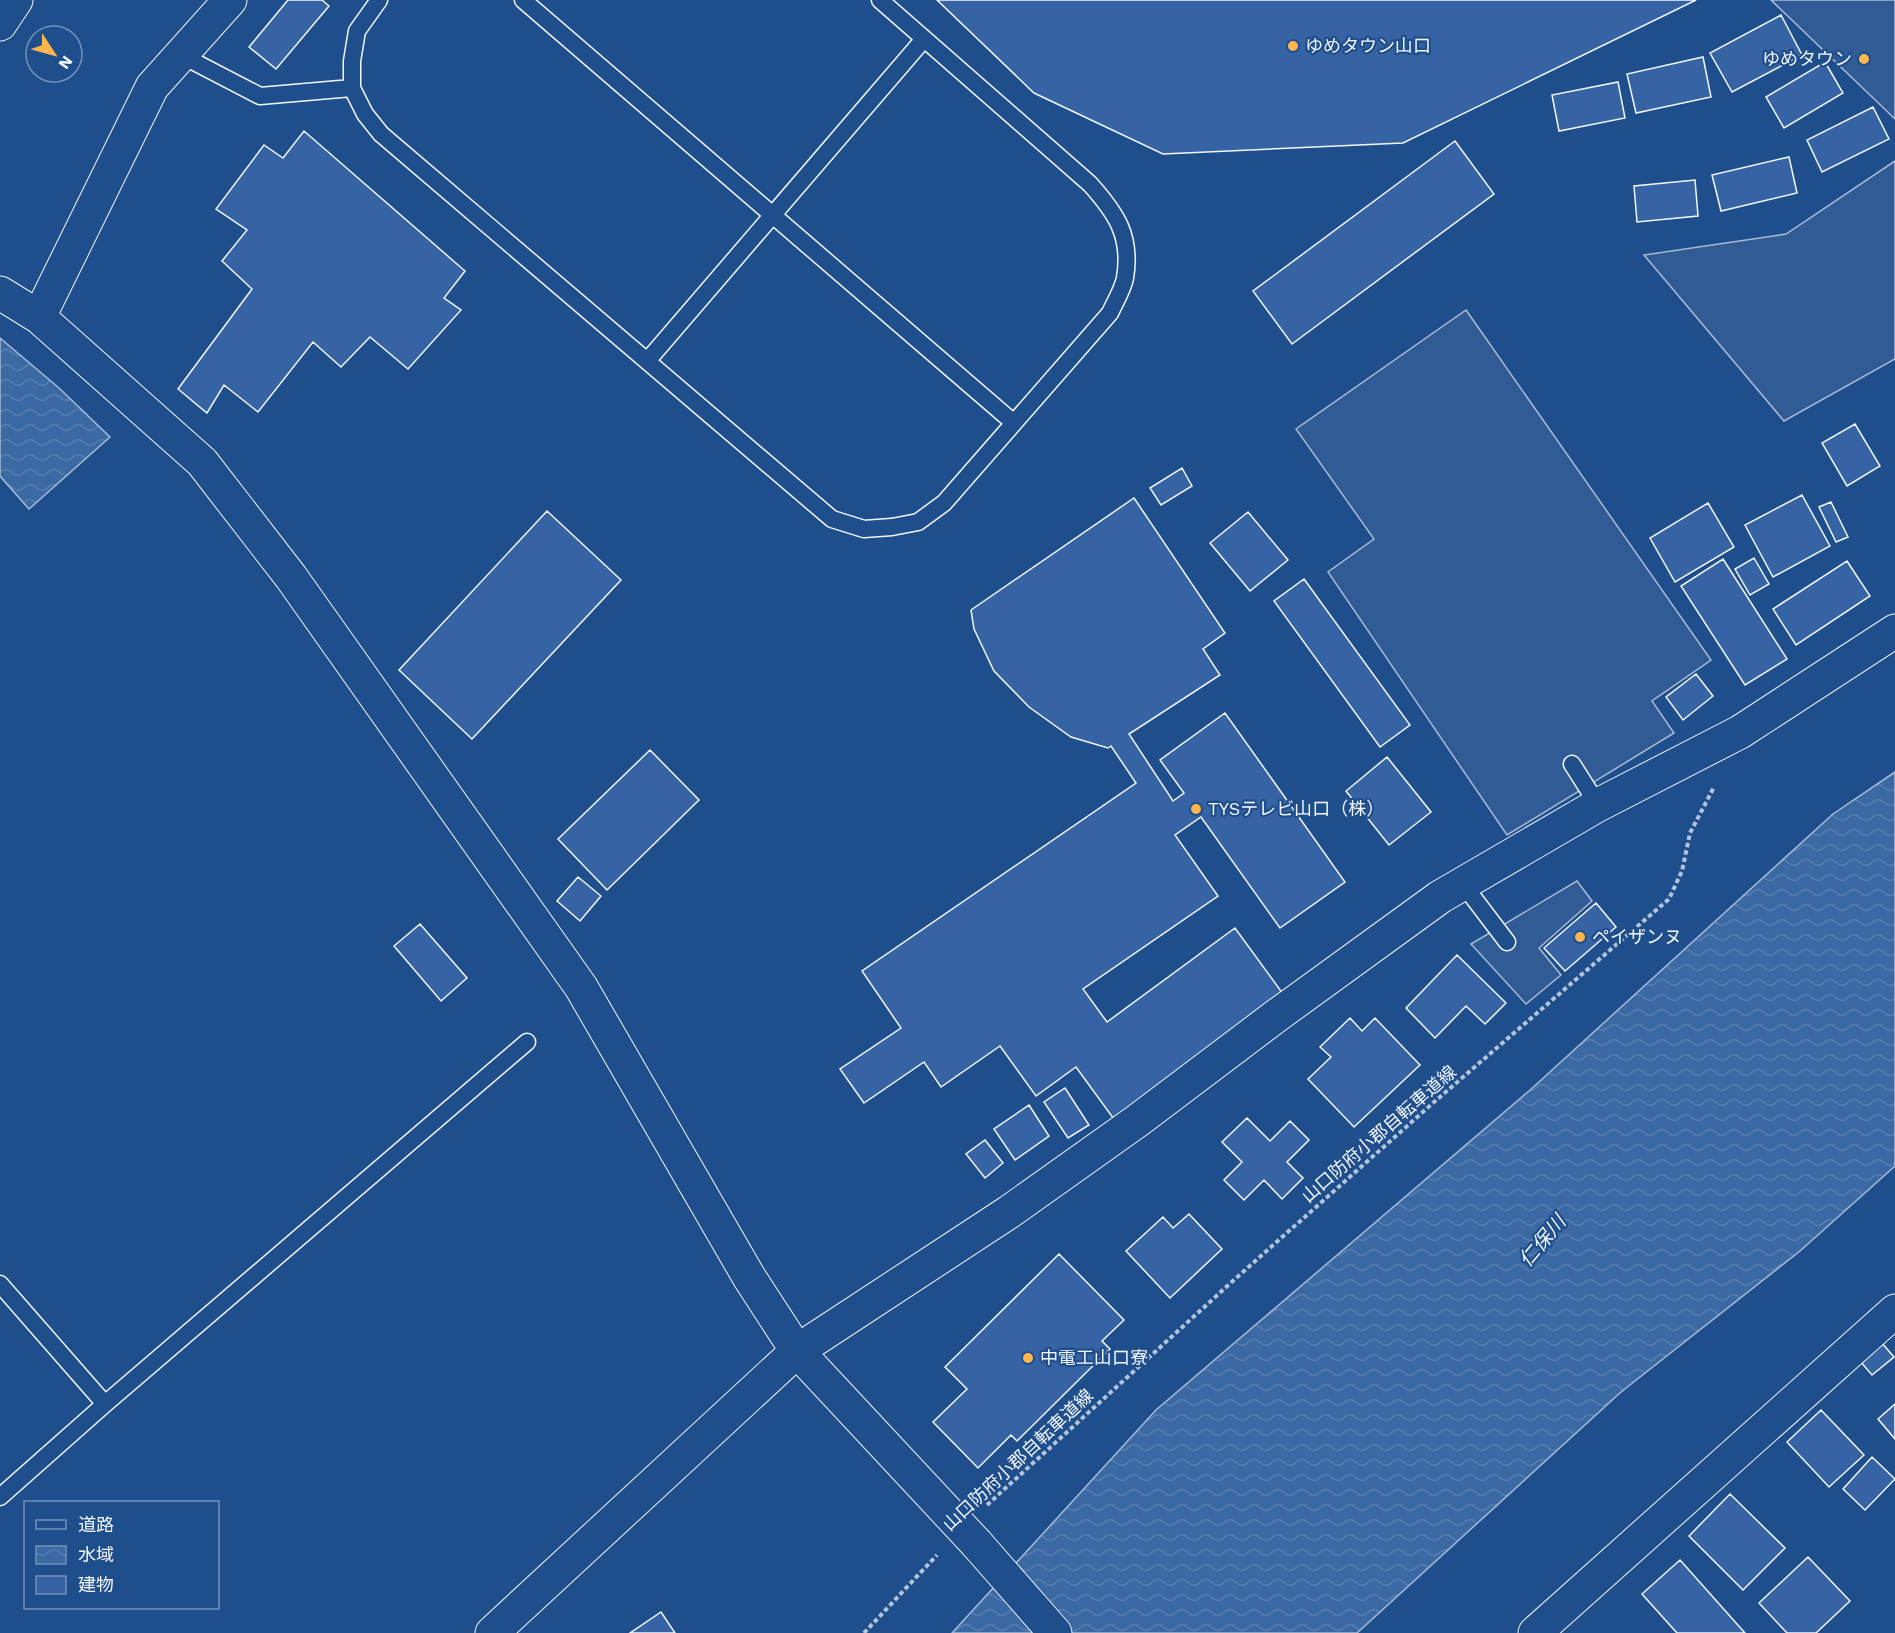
<svg xmlns="http://www.w3.org/2000/svg" width="1895" height="1633" font-family="'Work Sans','Noto Sans JP',sans-serif">
	<defs>
		<pattern id="water-waves" width="16" height="10" patternUnits="userSpaceOnUse" patternTransform="scale(1.5)"><rect width="16" height="10" fill="#3b69a3"/><path d="M0 5q4-4 8 0t8 0" fill="none" stroke="#587fb1"/></pattern>
	</defs>
	<rect width="100%" height="100%" fill="#1f4e8c"/>
	<path fill="#305b95" stroke="#a8bbd7" stroke-width="1.5" d="M 1771,0 L 1895,0 L 1895,119 Z
		M 1895,161 L 1895,359 L 1784,421 L 1644,255 L 1786,234 Z
		M 1466,310 L 1711,660 L 1652,701 L 1674,733 L 1507,835 L 1328,572 L 1374,539 L 1296,429 Z
		M 1577,881 L 1592,901 L 1539,948 L 1561,975 L 1526,1004 L 1471,944 Z"/>
	<path fill="url(#water-waves)" stroke="#a8bbd7" stroke-width="1.5" d="M 0,338 L 59,388 L 110,437 L 29,509 L 0,476 Z
		M 1895,772 L 1895,1166 L 1800,1251 L 1621,1392 L 1357,1633 L 952,1633 L 1156,1410 L 1529,1091 L 1833,814 Z"/>
	<path fill="#3563a3" stroke="#f2f6ff" stroke-width="1.5" d="M 288,0 L 322,0 L 329,6 L 276,69 L 249,47 Z
		M 937,0 L 1696,0 L 1403,143 L 1163,154 L 1034,93 Z
		M 1781,15 L 1802,55 L 1732,92 L 1710,53 Z
		M 1703,57 L 1711,97 L 1636,113 L 1627,74 Z
		M 1825,62 L 1843,93 L 1784,128 L 1766,97 Z
		M 1618,82 L 1625,118 L 1559,131 L 1552,95 Z
		M 1873,107 L 1889,139 L 1822,172 L 1807,140 Z
		M 304,131 L 465,271 L 444,298 L 461,310 L 408,369 L 370,337 L 341,367 L 313,342 L 258,412 L 224,385 L 207,413 L 178,389 L 252,289 L 222,261 L 247,230 L 216,209 L 264,145 L 283,158 Z
		M 1455,141 L 1494,194 L 1292,344 L 1253,291 Z
		M 1789,157 L 1797,193 L 1721,211 L 1712,175 Z
		M 1695,180 L 1698,216 L 1637,222 L 1634,186 Z
		M 1855,424 L 1880,466 L 1847,486 L 1822,443 Z
		M 1182,468 L 1192,486 L 1161,505 L 1150,488 Z
		M 1802,495 L 1830,546 L 1773,577 L 1745,525 Z
		M 1134,498 L 1225,633 L 1203,649 L 1220,675 L 1129,734 L 1173,801 L 1184,793 L 1160,760 L 1225,713 L 1345,882 L 1280,928 L 1201,817 L 1175,835 L 1218,896 L 1083,989 L 1107,1022 L 1235,928 L 1286,998 L 1116,1122 L 1076,1067 L 1036,1096 L 1000,1046 L 941,1087 L 924,1062 L 864,1103 L 840,1069 L 901,1028 L 862,971 L 1136,783 L 1111,746 L 1108,748 L 1071,737 L 1029,707 L 994,671 L 974,629 L 971,610 Z
		M 1831,502 L 1848,537 L 1836,542 L 1819,507 Z
		M 1708,503 L 1734,547 L 1675,582 L 1650,538 Z
		M 547,511 L 621,580 L 472,739 L 399,670 Z
		M 1248,512 L 1288,560 L 1250,591 L 1210,543 Z
		M 1754,558 L 1769,584 L 1750,595 L 1735,569 Z
		M 1723,559 L 1787,659 L 1745,685 L 1681,586 Z
		M 1847,561 L 1870,596 L 1796,645 L 1773,609 Z
		M 1304,579 L 1410,725 L 1380,747 L 1274,601 Z
		M 1696,674 L 1713,696 L 1683,720 L 1666,697 Z
		M 650,750 L 699,800 L 607,890 L 558,839 Z
		M 1387,757 L 1431,812 L 1389,845 L 1346,791 Z
		M 578,877 L 601,896 L 580,921 L 557,901 Z
		M 1596,903 L 1616,927 L 1565,971 L 1544,948 Z
		M 420,924 L 467,978 L 441,1001 L 394,946 Z
		M 1457,955 L 1506,1003 L 1485,1024 L 1466,1006 L 1435,1038 L 1406,1008 Z
		M 1350,1018 L 1362,1031 L 1375,1018 L 1420,1065 L 1354,1127 L 1308,1079 L 1331,1057 L 1320,1047 Z
		M 1065,1088 L 1089,1125 L 1068,1138 L 1044,1102 Z
		M 1029,1105 L 1049,1136 L 1015,1160 L 994,1129 Z
		M 1247,1118 L 1270,1141 L 1290,1121 L 1309,1140 L 1287,1162 L 1303,1178 L 1282,1199 L 1264,1180 L 1244,1200 L 1224,1180 L 1242,1162 L 1222,1142 Z
		M 985,1140 L 1003,1163 L 985,1178 L 966,1154 Z
		M 1189,1214 L 1222,1249 L 1170,1298 L 1126,1251 L 1163,1217 L 1173,1228 Z
		M 1059,1254 L 1124,1320 L 1102,1341 L 1110,1349 L 1017,1441 L 1011,1435 L 978,1468 L 933,1422 L 967,1389 L 945,1367 Z
		M 1881,1342 L 1894,1357 L 1872,1375 L 1860,1361 Z
		M 1895,1404 L 1895,1439 L 1878,1419 Z
		M 1821,1410 L 1864,1455 L 1829,1487 L 1787,1442 Z
		M 1872,1457 L 1895,1479 L 1865,1510 L 1843,1489 Z
		M 1730,1494 L 1785,1548 L 1743,1590 L 1689,1536 Z
		M 1808,1557 L 1850,1601 L 1816,1633 L 1787,1633 L 1759,1603 Z
		M 1680,1560 L 1745,1633 L 1677,1633 L 1642,1594 Z
		M 661,1612 L 675,1633 L 630,1633 Z"/>
	<g fill="none" stroke-linecap="round" stroke-linejoin="round">
		<g stroke="#f2f6ff" stroke-width="19">
			<path id="service" d="M 379,0 L 357,31 L 352,61 L 352,88 L 365,114 L 381,134 L 832,519 L 864,529 L 892,527 L 918,522 L 944,503 L 1110,313 C 1115,302 1123,289 1125,278 C 1132,236 1116,213 1090,184 L 880,0
				M 523,0 L 1014,423
				M 181,55 L 260,96 L 352,88
				M 648,360 L 924,39
				M 1572,764 L 1598,805
				M 1463,884 L 1507,942
				M 0,1284 L 105,1404
				M 0,1497 L 105,1404 L 527,1042"/>
		</g>
		<g stroke="#f2f6ff" stroke-width="35">
			<path id="minor" d="M 0,24 L 16,0
				M 977,1544 L 1055,1633
				M 492,1633 L 797,1351 L 1009,1212 L 1137,1121 L 1276,1016 L 1440,897 L 1598,805 L 1740,732 L 1895,631
				M 1535,1633 L 1895,1311"/>
		</g>
		<g stroke="#f2f6ff" stroke-width="35">
			<path id="tertiary" d="M 0,293 L 39,317 L 202,462 L 291,577 L 581,987 L 749,1277 L 797,1351 L 977,1544
				M 39,317 L 152,87 L 230,0"/>
		</g>
		<path stroke="#b3c4dc" stroke-width="4" stroke-dasharray="4.5 3" stroke-linecap="butt" d="M 987,1505 L 1235,1279 L 1433,1103 L 1669,899 L 1682,871 L 1690,833 L 1714,787
			M 864,1633 L 937,1555"/>
		<use href="#service" stroke="#1f4e8c" stroke-width="16"/>
		<use href="#minor" stroke="#1f4e8c" stroke-width="33"/>
		<use href="#tertiary" stroke="#1f4e8c" stroke-width="33"/>
	</g>
	<g fill="#ffb74d" stroke="#1f4e8c" stroke-width="2">
		<circle cx="1293" cy="46" r="6"/>
		<circle cx="1864" cy="59" r="6"/>
		<circle cx="1196" cy="809" r="6"/>
		<circle cx="1580" cy="937" r="6"/>
		<circle cx="1028" cy="1358" r="6"/>
	</g>
	<g text-anchor="middle" stroke-width="4.5" stroke-linejoin="round" paint-order="stroke">
		<g font-size="18" fill="#f2f6ff" stroke="#1f4e8c" text-anchor="start">
			<text x="1305" y="52">ゆめタウン山口</text>
			<text x="1852" y="65" text-anchor="end">ゆめタウン</text>
			<text x="1208" y="815">TYSテレビ山口（株）</text>
			<text x="1592" y="943">ペイザンヌ</text>
			<text x="1040" y="1364">中電工山口寮</text>
		</g>
		<g font-size="18" fill="#f2f6ff" stroke="#1f4e8c">
			<text transform="translate(1379 1134) rotate(-41)" y="6">山口防府小郡自転車道線</text>
			<text transform="translate(1018 1460) rotate(-43)" y="6">山口防府小郡自転車道線</text>
		</g>
		<g font-size="20" font-style="italic" fill="#f2f6ff" stroke="#1f4e8c">
			<text transform="translate(1542 1241) rotate(-50)" y="7">仁保川</text>
		</g>
	</g>
	<rect x="24" y="1501" width="195" height="108" fill="#1f4e8c" stroke="#7391ba" stroke-width="1.5"/>
	<rect x="36" y="1520" width="30" height="9" fill="#1f4e8c" stroke="#7391ba" stroke-width="1.5"/>
	<text x="78" y="1531" font-size="18" fill="#f2f6ff">道路</text>
	<rect x="36" y="1546" width="30" height="18" fill="url(#water-waves)" stroke="#7391ba" stroke-width="1.5"/>
	<text x="78" y="1561" font-size="18" fill="#f2f6ff">水域</text>
	<rect x="36" y="1576" width="30" height="18" fill="#3563a3" stroke="#7391ba" stroke-width="1.5"/>
	<text x="78" y="1591" font-size="18" fill="#f2f6ff">建物</text>
	<g transform="translate(54 54) rotate(126)"><circle r="28" fill="#1f4e8c" stroke="#7391ba" stroke-width="1.5"/>
	<path d="M0-4.5L10 22L0 15L-10 22Z" fill="#ffb74d"/>
	<text y="-9" font-size="16" font-weight="bold" text-anchor="middle" fill="#f2f6ff">N</text>
	</g>
</svg>
